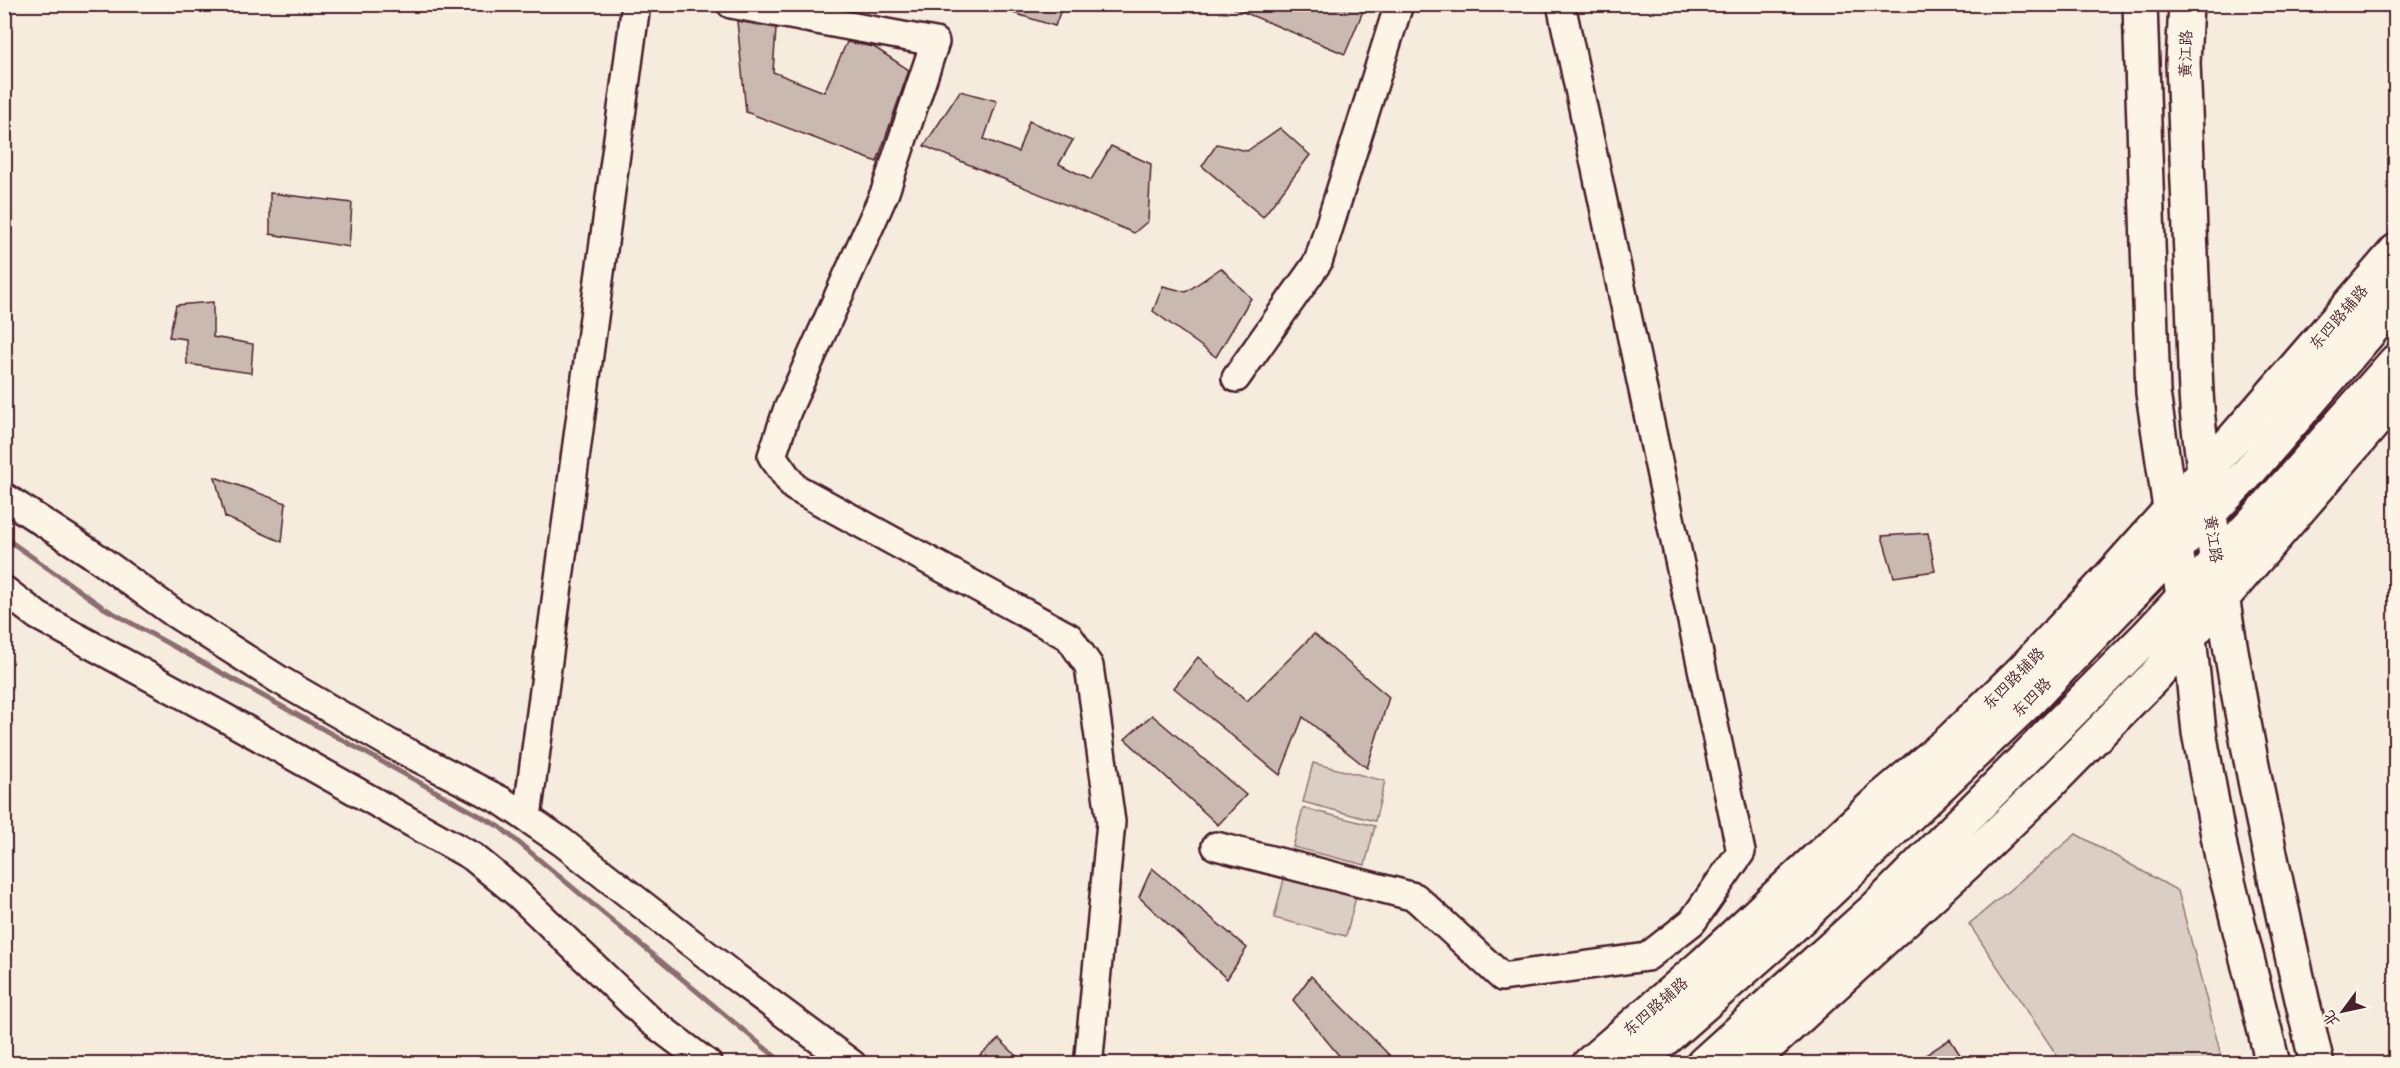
<svg xmlns="http://www.w3.org/2000/svg" width="2400" height="1068" font-family="'Comic Neue','LXGW WenKai TC',sans-serif">
	<rect width="100%" height="100%" fill="#f5ecde"/>
	<filter id="ink" filterUnits="userSpaceOnUse"><feTurbulence type="fractalNoise" baseFrequency=".0167" numOctaves="2"/><feDisplacementMap in="SourceGraphic" scale="12" xChannelSelector="R" yChannelSelector="G"/><feConvolveMatrix kernelMatrix="1 2 1 2 8 2 1 2 1" color-interpolation-filters="sRGB"/></filter>
	<g filter="url(#ink)">
		<path fill="#dbcec4" stroke="#927678" stroke-width="1.5" d="M 1313,763 L 1385,781 L 1375,821 L 1303,802 Z
			M 1303,808 L 1375,826 L 1365,865 L 1293,847 Z
			M 2076,834 L 2178,891 L 2223,1063 L 2062,1063 L 1969,924 Z
			M 1284,879 L 1356,897 L 1346,936 L 1274,918 Z"/>
		<g fill="none" stroke-linecap="round" stroke-linejoin="round">
			<path stroke="#8c6e70" stroke-width="5" d="M 4,537 L 104,608 L 500,827 L 784,1064"/>
		</g>
		<path fill="#cab9b1" stroke="#4a1f2b" stroke-width="1.5" d="M 997,4 L 1063,4 L 1055,26 L 997,8 Z
			M 1224,4 L 1366,4 L 1345,54 Z
			M 737,21 L 776,28 L 773,72 L 824,92 L 847,42 L 874,47 L 909,70 L 877,162 L 746,112 Z
			M 960,91 L 997,101 L 984,139 L 1018,152 L 1029,121 L 1073,140 L 1059,164 L 1091,180 L 1111,146 L 1151,164 L 1148,221 L 1134,233 L 924,146 Z
			M 1280,128 L 1310,155 L 1263,217 L 1202,166 L 1217,144 L 1247,151 Z
			M 270,193 L 352,203 L 349,247 L 270,234 Z
			M 1221,268 L 1251,298 L 1216,357 L 1153,311 L 1163,286 L 1186,292 Z
			M 213,302 L 213,337 L 253,344 L 251,373 L 187,364 L 186,339 L 169,337 L 176,305 Z
			M 215,477 L 286,503 L 282,542 L 225,517 Z
			M 1928,533 L 1935,571 L 1894,577 L 1882,536 Z
			M 1314,634 L 1389,697 L 1367,768 L 1303,717 L 1280,775 L 1174,688 L 1198,657 L 1247,701 Z
			M 1152,715 L 1246,795 L 1218,825 L 1125,739 Z
			M 1152,868 L 1247,948 L 1227,979 L 1139,897 Z
			M 1311,976 L 1398,1064 L 1346,1064 L 1293,1000 Z
			M 999,1039 L 1025,1064 L 970,1064 Z
			M 1950,1039 L 1966,1064 L 1912,1064 Z"/>
		<g fill="none" stroke-linecap="round" stroke-linejoin="round">
			<g stroke="#4a1f2b" stroke-width="32">
				<path id="minor" d="M 731,4 L 935,42 L 885,192 L 787,411 L 772,456 L 794,487 L 1069,637 L 1089,666 L 1111,822 L 1089,1056 L 1092,1064
					M 1236,378 L 1318,262 L 1399,4
					M 4,497 L 92,554 L 174,613 L 278,679 L 389,743 L 502,801 L 562,842 L 735,977 L 852,1064
					M 4,590 L 38,616 L 220,715 L 473,857 L 517,893 L 651,1021 L 708,1064
					M 527,817 L 636,4
					M 1216,846 L 1415,897 L 1502,977 L 1647,957 L 1692,922 L 1741,852 L 1561,4"/>
			</g>
			<g stroke="#4a1f2b" stroke-width="38">
				<path id="major" d="M 2140,4 L 2153,393 L 2189,637 L 2199,732 L 2222,857 L 2273,1064
					M 2186,4 L 2183,63 C 2187,142 2190,222 2193,302 C 2195,340 2194,380 2198,419 C 2222,636 2267,851 2317,1064
					M 1589,1064 L 1704,964 L 1882,798 L 1950,741 L 2023,670 L 2102,586 L 2237,435 L 2396,251
					M 1636,1064 L 1783,935 L 2031,699 L 2247,474 L 2396,301
					M 1703,1064 L 1877,907 L 2146,637 L 2258,517 L 2396,361
					M 1748,1064 L 1970,860 L 2047,786 L 2155,676 L 2396,397"/>
			</g>
			<use href="#minor" stroke="#fcf5e5" stroke-width="27"/>
			<use href="#major" stroke="#fcf5e5" stroke-width="33"/>
		</g>
	</g>
	<g text-anchor="middle" stroke-width="5" stroke-linejoin="round" paint-order="stroke">
		<g font-size="16" fill="#4a1f2b" stroke="#fcf5e5">
			<text transform="translate(2185 54) rotate(-89)" y="6">黄江路</text>
			<text transform="translate(2338 317) rotate(-49)" y="6">东四路辅路</text>
			<text transform="translate(2214 539) rotate(82)" y="6">黄江路</text>
			<text transform="translate(2013 678) rotate(-45)" y="6">东四路辅路</text>
			<text transform="translate(2031 697) rotate(-45)" y="6">东四路</text>
			<text transform="translate(1655 1006) rotate(-41)" y="6">东四路辅路</text>
		</g>
	</g>
	<rect width="2400" height="1068" fill="none" stroke="#fcf5e5" stroke-width="24"/>
	<rect x="12" y="12" width="2376" height="1044" fill="none" stroke="#4a1f2b" stroke-width="2" filter="url(#ink)"/>
	<g transform="translate(2343 1011) rotate(237)" stroke="#fcf5e5" stroke-width="4.5" paint-order="stroke">
	<path d="M0-4.5L10 22L0 15L-10 22Z" fill="#4a1f2b"/>
	<text y="-9" font-size="16" font-weight="bold" text-anchor="middle" fill="#4a1f2b">北</text>
	</g>
</svg>
